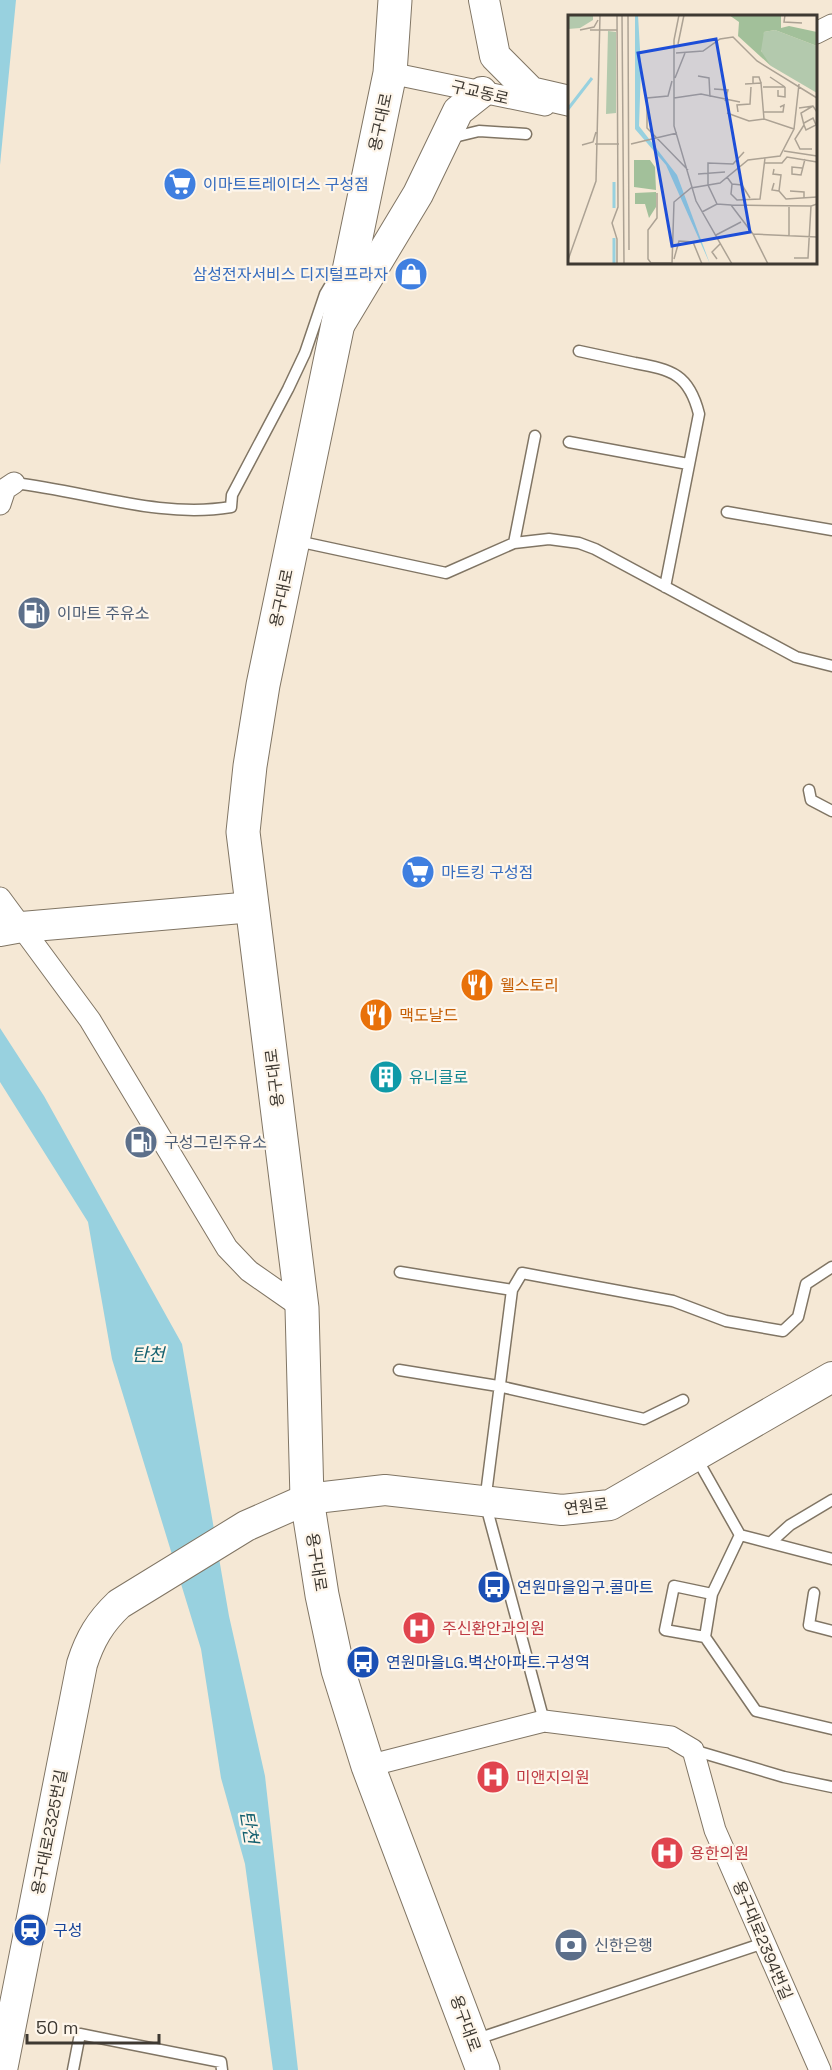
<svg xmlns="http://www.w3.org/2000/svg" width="832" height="2070" font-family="'Space Grotesk','Noto Sans KR',sans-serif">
	<rect width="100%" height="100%" fill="#f5e8d5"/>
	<path fill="#98d1df" d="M 0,0 L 16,0 L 0,165 Z
		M 0,1028 L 44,1096 L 182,1344 L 229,1616 L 265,1776 L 298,2070 L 273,2070 L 245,1864 L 221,1778 L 201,1649 L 112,1359 L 88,1222 L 0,1082 Z"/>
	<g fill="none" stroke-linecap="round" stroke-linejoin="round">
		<g stroke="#807564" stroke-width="13">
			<path id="lane" d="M 450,138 L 479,131 L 526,134
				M 579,351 C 598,355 617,359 635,363 C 672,370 689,374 699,414 L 665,587
				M 569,442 L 688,464
				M 14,483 C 86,491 160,519 231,507 L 232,495 L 288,389 L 305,353 L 325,294 L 335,277
				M 727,512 L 832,530
				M 297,541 L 446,573 L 514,543 L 549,539 L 579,543 L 595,549 L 796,657 L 832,666
				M 514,543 L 535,436
				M 809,790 L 811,800 L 832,811
				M 400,1272 L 512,1290
				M 399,1370 L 498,1386 L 644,1419 L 683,1400
				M 696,1457 L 740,1535 L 712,1594 L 705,1637 L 756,1711 L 832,1729
				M 740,1535 L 832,1559
				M 770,1543 L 790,1525 L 832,1500
				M 814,1593 L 809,1625 L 832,1631
				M 705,1637 L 665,1630 L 674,1586 L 712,1594
				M 544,1721 L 485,1502 L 512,1290 L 522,1273 L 673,1301 L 726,1321 L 783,1331 L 798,1317 L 806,1284 L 832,1267
				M 693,1750 L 784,1777 L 832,1787
				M 474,2040 L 764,1943
				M 73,2070 L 80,2034 L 221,2062 L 222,2070"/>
		</g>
		<g stroke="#807564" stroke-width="23">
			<path id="street" d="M 816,33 L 832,25
				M 390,73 L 545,105
				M 0,504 L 5,489 L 14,483
				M 0,898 L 90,1020 L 227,1248 L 249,1271 L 302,1308
				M 368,1766 L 544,1721 L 671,1737 L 693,1750 L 715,1830 L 820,2070"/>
		</g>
		<g stroke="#807564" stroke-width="32">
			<path id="secondary" d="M 484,0 L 495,56 L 531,92 L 570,101
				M 341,322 L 418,194 L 458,111 L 482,92
				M 0,931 L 22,927 L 253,907
				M 2,2070 L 82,1664 C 90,1639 100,1622 119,1604 L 246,1526 L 307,1499 L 385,1490 L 562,1510 L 610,1505 L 832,1377"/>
		</g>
		<g stroke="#807564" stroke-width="35">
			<path id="primary" d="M 395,0 L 390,73 L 263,685 L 250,766 L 243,832 L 302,1308 L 307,1499 L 322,1595 L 338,1670 L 368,1766 L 483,2070"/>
		</g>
		<use href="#lane" stroke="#fff" stroke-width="10"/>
		<use href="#street" stroke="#fff" stroke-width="21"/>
		<use href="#secondary" stroke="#fff" stroke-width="30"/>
		<use href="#primary" stroke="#fff" stroke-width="33"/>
	</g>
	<defs>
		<g id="supermarket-disc" transform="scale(1.725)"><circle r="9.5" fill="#3f7fe0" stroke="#fef6eb"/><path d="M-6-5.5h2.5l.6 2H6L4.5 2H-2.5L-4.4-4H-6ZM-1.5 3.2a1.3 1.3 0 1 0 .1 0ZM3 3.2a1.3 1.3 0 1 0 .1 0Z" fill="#fff"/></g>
		<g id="shop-disc" transform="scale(1.725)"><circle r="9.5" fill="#3f7fe0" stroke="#fef6eb"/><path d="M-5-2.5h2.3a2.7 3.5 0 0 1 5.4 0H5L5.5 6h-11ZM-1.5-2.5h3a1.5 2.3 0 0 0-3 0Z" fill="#fff"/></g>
		<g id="fuel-disc" transform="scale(1.725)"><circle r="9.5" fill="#5c6f8a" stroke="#fef6eb"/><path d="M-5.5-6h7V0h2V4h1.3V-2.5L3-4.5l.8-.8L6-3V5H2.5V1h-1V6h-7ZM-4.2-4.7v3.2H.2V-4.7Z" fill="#fff"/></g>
		<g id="restaurant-disc" transform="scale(1.725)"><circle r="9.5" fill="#e8710a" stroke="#fef6eb"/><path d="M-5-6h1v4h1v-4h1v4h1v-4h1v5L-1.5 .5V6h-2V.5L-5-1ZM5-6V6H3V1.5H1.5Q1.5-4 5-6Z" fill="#fff"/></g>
		<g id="building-disc" transform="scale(1.725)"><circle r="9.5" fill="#0f9aa8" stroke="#fef6eb"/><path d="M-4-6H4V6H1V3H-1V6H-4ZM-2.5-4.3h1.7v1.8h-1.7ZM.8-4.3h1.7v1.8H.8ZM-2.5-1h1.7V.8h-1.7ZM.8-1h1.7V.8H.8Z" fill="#fff"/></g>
		<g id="bus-disc" transform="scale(1.725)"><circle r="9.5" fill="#1a4fb4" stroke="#fef6eb"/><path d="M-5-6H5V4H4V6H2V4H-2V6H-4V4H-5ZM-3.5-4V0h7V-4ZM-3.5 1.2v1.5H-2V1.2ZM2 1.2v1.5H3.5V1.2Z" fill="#fff"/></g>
		<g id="hospital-disc" transform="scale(1.725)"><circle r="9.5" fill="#e0444e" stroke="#fef6eb"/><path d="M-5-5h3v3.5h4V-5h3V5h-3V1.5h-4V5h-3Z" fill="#fff"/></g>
		<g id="station-disc" transform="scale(1.725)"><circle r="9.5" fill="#1a4fb4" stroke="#fef6eb"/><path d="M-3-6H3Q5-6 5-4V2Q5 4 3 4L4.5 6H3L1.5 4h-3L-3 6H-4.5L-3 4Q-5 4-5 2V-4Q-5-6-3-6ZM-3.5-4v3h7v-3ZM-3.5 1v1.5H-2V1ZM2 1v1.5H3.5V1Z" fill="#fff"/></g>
		<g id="bank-disc" transform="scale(1.725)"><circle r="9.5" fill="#5c6f8a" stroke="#fef6eb"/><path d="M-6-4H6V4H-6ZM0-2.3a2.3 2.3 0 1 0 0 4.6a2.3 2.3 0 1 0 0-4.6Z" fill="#fff"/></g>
	</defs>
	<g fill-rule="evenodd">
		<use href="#supermarket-disc" x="180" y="184"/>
		<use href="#shop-disc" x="411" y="274"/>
		<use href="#fuel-disc" x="34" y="613"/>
		<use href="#supermarket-disc" x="418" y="872"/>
		<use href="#restaurant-disc" x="477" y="985"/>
		<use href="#restaurant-disc" x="376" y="1015"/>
		<use href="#building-disc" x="386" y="1077"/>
		<use href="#fuel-disc" x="141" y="1142"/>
		<use href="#bus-disc" x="494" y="1587"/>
		<use href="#hospital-disc" x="419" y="1628"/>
		<use href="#bus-disc" x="363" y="1662"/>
		<use href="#hospital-disc" x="493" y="1777"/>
		<use href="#hospital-disc" x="667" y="1853"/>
		<use href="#station-disc" x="30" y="1930"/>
		<use href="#bank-disc" x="571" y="1945"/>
	</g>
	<g text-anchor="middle" stroke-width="4.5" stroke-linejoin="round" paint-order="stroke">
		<g font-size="16" fill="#3e3932" stroke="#fef6eb">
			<text transform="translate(480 92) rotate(13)" y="6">구교동로</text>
			<text transform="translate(380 122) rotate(-78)" y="6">용구대로</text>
			<text transform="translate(281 598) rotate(-78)" y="6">용구대로</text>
			<text transform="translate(274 1078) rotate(-97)" y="6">용구대로</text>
			<text transform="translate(586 1506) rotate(-7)" y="6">연원로</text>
			<text transform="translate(317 1562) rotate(81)" y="6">용구대로</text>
			<text transform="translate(49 1832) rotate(-79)" y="6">용구대로2325번길</text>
			<text transform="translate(763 1940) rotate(67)" y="6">용구대로2394번길</text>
			<text transform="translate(466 2023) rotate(70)" y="6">용구대로</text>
		</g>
		<g font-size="16" fill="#366cbe" stroke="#fef6eb" text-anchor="start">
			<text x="203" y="190">이마트트레이더스 구성점</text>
			<text x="388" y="280" text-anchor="end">삼성전자서비스 디지털프라자</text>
			<text x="441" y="878">마트킹 구성점</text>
		</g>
		<g font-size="16" fill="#4e5e75" stroke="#fef6eb" text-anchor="start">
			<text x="57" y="619">이마트 주유소</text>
			<text x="164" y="1148">구성그린주유소</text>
			<text x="594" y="1951">신한은행</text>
		</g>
		<g font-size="16" fill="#c56008" stroke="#fef6eb" text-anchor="start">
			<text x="500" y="991">웰스토리</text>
			<text x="399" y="1021">맥도날드</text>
		</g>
		<g font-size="16" fill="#0d838f" stroke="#fef6eb" text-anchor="start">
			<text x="409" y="1083">유니클로</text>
		</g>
		<g font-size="16" fill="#164399" stroke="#fef6eb" text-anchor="start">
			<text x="517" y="1593">연원마을입구.콜마트</text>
			<text x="386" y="1668">연원마을LG.벽산아파트.구성역</text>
			<text x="53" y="1936">구성</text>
		</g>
		<g font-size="16" fill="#be3a42" stroke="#fef6eb" text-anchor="start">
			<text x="442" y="1634">주신환안과의원</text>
			<text x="516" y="1783">미앤지의원</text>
			<text x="690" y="1859">용한의원</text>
		</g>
		<g font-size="18" font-style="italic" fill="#14606f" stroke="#fef6eb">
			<text x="148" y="1361">탄천</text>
			<text transform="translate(249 1827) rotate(81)" y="6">탄천</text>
		</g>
	</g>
	<g transform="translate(568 15)">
		<rect width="249" height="249" fill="#f5e8d5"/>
		<path d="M 0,0 L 25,0 L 25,5 L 12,13 L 0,14 ZM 207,15 L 249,31 L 249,78 L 203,51 L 194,41 L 192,28 L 196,17 ZM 40,16 L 48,17 L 48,98 L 38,99 Z" fill="#b3c9ad"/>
		<path d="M 161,0 L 213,0 L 213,13 L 221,11 L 249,17 L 249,31 L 207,15 L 196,17 L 193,36 L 203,51 L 170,21 L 171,7 ZM 66,145 L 82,145 L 87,152 L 88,175 L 66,172 ZM 88,177 L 88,192 L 81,203 L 77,189 L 67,189 L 67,178 Z" fill="#a2c09a"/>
		<path d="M 67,0 L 70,0 L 73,52 L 71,111 L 109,160 L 142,249 L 98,150 L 67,114 Z" fill="#98d1df"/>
		<path fill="none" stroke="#98d1df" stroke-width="3" d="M 0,94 L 24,63M 46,167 L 46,193M 46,223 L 46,249"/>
		<path fill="none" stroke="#aca294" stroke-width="1.5" d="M 54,0 L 56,249M 60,0 L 61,235M 111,0 L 106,25 L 106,111 L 128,186 L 164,249M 217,0 L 216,7 L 234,8M 12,15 L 26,12 L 30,5M 22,15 L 49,15M 110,29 L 116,0M 108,38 L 135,36 L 152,24 L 165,22 L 189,46 L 249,83M 130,61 L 141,63 L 142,82M 202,62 L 217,72M 107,63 L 117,38M 104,66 L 100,81 L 79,83 L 79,113 L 120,155M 185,68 L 185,62 L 191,62 L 193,68M 177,69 L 193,68 L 196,104 L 226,114M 195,72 L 217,72M 146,74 L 160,75 L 157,86M 210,75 L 210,81 L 217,82 L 217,72M 106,83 L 133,79 L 172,87M 231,93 L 245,91 L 249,97M 170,97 L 169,90 L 182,89 L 183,72M 195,97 L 215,97 L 216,90 L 212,92M 159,98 L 181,106 L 196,104M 236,110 L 238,115 L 248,110 L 245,103 L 236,108M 27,129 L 51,129M 63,129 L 109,118M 14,130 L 25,127 L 28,117M 244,134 L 232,134 L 227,124 L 236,110 L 233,98 L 245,91M 216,136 L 249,141M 197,148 L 214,148 L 219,142 L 249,147M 234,153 L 224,152 L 224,159 L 233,160 L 237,144M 206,154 L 205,159 L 213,160 L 211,176M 130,159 L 157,157M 159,162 L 164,169 L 163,179 L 169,185 L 192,184 L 197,143M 206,168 L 204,175 L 211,176 L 218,184 L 249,182M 164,169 L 174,170 L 182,183M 222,176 L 236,177 L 236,183M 89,178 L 89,203 L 80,215 L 80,244 L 83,248 L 104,248M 149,189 L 140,170 L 140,148 L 165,149 L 176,137M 163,190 L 243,191M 134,197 L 149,189 L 163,190 L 185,219 L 200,249M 185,219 L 249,222M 148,220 L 173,207M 221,221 L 221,192M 226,243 L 240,243 L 243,191 L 249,189M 106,244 L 111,226 L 125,227 L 134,249M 149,244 L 144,237 L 152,229M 0,245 L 28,166 L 32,0M 49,249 L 49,224 L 44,208 L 50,192 L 49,0M 104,249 L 106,187 L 123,173 L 152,168 L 180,145 L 212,141 L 226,114 L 231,69"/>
		<path fill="#1d4ed8" fill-opacity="0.15" stroke="#1d4ed8" stroke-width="3" d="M 148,24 L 182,217 L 104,231 L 70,38 Z"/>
		<rect width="249" height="249" fill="none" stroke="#3e3932" stroke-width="3"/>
	</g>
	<path d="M27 2034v9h132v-9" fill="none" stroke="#3e3932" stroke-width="3"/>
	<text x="36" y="2034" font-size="18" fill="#3e3932" stroke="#fef6eb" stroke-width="4.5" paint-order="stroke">50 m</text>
</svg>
